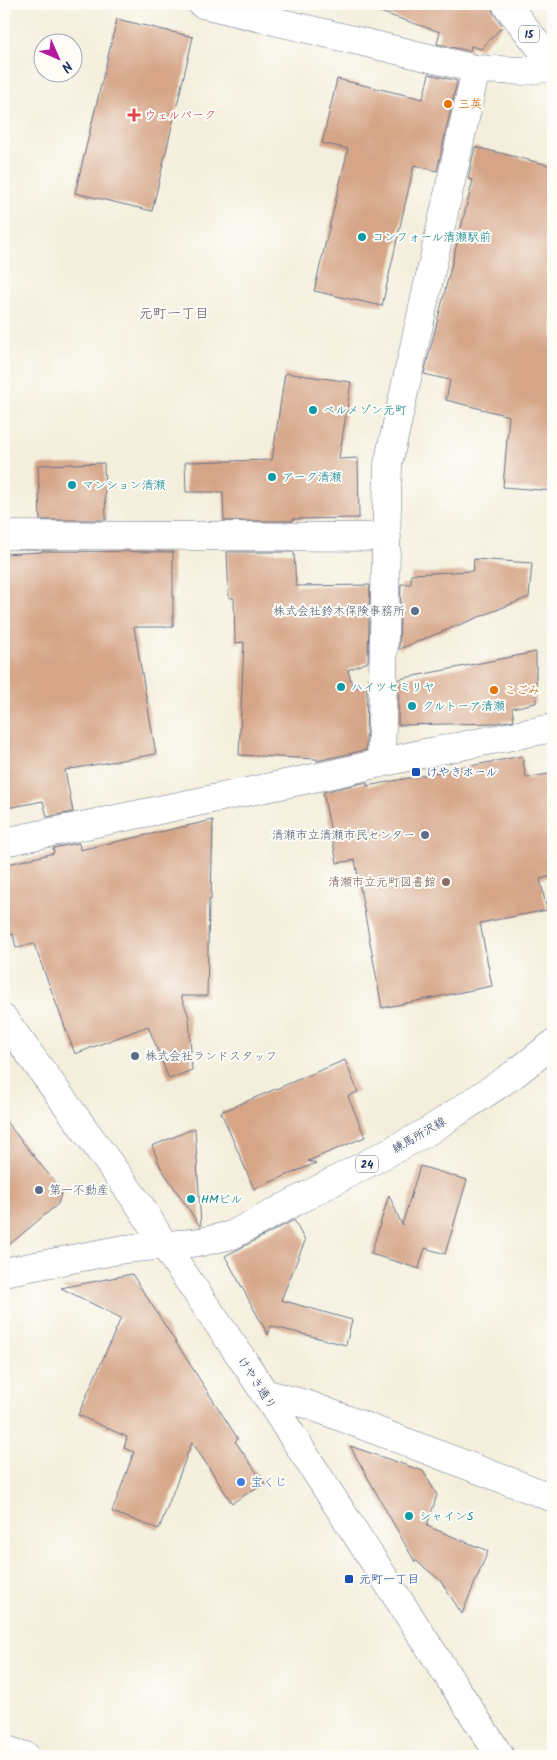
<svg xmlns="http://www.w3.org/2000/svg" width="557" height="1760" font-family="Kalam,'Klee One',sans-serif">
	<rect width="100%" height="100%" fill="#fdfcf7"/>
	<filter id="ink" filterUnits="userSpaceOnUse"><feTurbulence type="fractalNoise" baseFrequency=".02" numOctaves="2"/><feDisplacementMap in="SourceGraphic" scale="10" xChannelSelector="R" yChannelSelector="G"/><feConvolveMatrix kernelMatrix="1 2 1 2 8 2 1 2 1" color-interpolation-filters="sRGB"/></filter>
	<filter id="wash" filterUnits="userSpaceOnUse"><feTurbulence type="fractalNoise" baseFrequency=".0096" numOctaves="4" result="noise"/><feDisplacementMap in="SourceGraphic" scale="20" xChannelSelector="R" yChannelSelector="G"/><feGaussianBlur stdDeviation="1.12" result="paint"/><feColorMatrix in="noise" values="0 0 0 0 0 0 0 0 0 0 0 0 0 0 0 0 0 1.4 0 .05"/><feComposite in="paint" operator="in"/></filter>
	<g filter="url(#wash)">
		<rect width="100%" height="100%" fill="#f4efdc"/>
		<g id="blocks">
			<path fill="#d6a587" d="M 372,4 L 491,4 L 493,13 L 503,26 L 481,49 L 471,46 L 470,51 L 437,44 L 440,32 L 371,9 Z
				M 117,19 L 193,37 L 152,211 L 75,193 Z
				M 429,74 L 457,81 L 437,171 L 414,165 L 382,306 L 314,291 L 348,149 L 322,143 L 337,79 L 423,99 Z
				M 475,147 L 553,166 L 553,491 L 503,487 L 509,416 L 446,400 L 450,380 L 424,374 L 473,180 L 468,179 Z
				M 285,373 L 351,382 L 339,459 L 358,458 L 359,518 L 293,519 L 293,521 L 224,521 L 223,492 L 186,492 L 185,462 L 272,460 Z
				M 104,463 L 106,520 L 40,520 L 38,465 Z
				M 41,551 L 173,552 L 173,627 L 134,627 L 156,754 L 65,770 L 73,812 L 47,817 L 43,801 L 8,808 L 4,786 L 4,554 L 41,552 Z
				M 227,552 L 294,552 L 296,586 L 370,585 L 368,662 L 348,670 L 353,688 L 367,685 L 366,750 L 317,761 L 317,759 L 239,755 L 244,642 L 235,643 L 234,598 L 229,598 Z
				M 474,559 L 532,563 L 529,597 L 399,649 L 401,584 L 411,584 L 411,574 L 473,571 Z
				M 536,652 L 536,703 L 512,708 L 514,720 L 496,723 L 398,725 L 399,679 Z
				M 522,756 L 526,778 L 553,773 L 553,876 L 540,879 L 547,910 L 480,923 L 492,986 L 382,1008 L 355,860 L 337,863 L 323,792 L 367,782 L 367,786 Z
				M 213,820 L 211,900 L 209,900 L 207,996 L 181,996 L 189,1017 L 192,1070 L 169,1079 L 148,1026 L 75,1054 L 34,944 L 16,948 L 13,934 L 4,936 L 4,865 L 54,853 L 53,848 L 79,843 L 80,850 Z
				M 345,1060 L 358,1092 L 348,1096 L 365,1137 L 308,1161 L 316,1163 L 254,1189 L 221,1112 Z
				M 4,1119 L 62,1191 L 58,1204 L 4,1249 Z
				M 195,1128 L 201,1226 L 200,1226 L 161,1168 L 152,1146 Z
				M 420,1166 L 467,1180 L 445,1254 L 425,1248 L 419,1267 L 420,1269 L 371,1254 L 389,1195 L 402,1225 Z
				M 294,1220 L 305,1241 L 281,1300 L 352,1320 L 346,1345 L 271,1326 L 268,1335 L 225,1256 Z
				M 132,1274 L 238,1439 L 235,1441 L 264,1483 L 232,1503 L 192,1442 L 159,1529 L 112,1512 L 134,1452 L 124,1448 L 127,1437 L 78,1415 L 121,1318 L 61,1288 Z
				M 350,1446 L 423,1471 L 437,1495 L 427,1526 L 488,1551 L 462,1614 L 440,1580 L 415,1560 L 415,1562 Z"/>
		</g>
	</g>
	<g filter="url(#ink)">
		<use href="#blocks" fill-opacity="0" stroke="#67728a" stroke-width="1"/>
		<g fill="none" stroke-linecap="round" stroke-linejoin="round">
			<g stroke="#67728a" stroke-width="29">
				<path id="minor" d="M 202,4 L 476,69 L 523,71 L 553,67
					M 4,535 L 387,537
					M 381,763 L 388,464 L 476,69
					M 4,842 L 314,778 L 425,753 L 553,728
					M 4,1019 L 141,1207 L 164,1245 L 245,1363 L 500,1756
					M 264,1393 L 309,1405 L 553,1498
					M 4,1749 L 26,1756"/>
			</g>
			<g stroke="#67728a" stroke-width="29">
				<path id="major" d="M 506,4 L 553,64
					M 4,1272 L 124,1249 L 201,1242 L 232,1235 L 427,1132 L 513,1075 L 553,1044"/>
			</g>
			<use href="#minor" stroke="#fff" stroke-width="28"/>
			<use href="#major" stroke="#fff" stroke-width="28"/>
		</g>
	</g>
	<g fill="#e8710a" stroke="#fdfcf7" stroke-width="2">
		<circle cx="448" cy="104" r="5"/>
		<circle cx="494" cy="690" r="5"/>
	</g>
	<path fill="#e0444e" stroke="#fdfcf7" stroke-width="2" d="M131.5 107.5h5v5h5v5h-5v5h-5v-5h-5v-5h5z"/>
	<g fill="#0f9aa8" stroke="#fdfcf7" stroke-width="2">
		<circle cx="362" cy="237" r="5"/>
		<circle cx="313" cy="410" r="5"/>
		<circle cx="272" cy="477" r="5"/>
		<circle cx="72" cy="485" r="5"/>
		<circle cx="341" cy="687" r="5"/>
		<circle cx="412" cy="706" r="5"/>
		<circle cx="191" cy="1199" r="5"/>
		<circle cx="409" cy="1516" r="5"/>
	</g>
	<g fill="#5c6f8a" stroke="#fdfcf7" stroke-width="2">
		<circle cx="415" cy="611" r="5"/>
		<circle cx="425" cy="835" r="5"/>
		<circle cx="135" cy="1056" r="5"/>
		<circle cx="39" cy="1190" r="5"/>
	</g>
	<g fill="#1a4fb4" stroke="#fdfcf7" stroke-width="2">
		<rect x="411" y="767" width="10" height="10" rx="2.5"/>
		<rect x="344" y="1574" width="10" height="10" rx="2.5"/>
	</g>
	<circle fill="#8d6e63" stroke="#fdfcf7" stroke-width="2" cx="446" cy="882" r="5"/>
	<circle fill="#3f7fe0" stroke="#fdfcf7" stroke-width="2" cx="241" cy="1482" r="5"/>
	<g text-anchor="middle" stroke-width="4" stroke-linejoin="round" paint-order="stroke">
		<g fill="#fdfcf7" stroke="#5f6c8c" stroke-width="1">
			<rect x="519" y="25.5" width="20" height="17" rx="4"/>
			<rect x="356" y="1155.5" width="22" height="17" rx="4"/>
		</g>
		<g font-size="11" font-weight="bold" fill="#1b2f5e">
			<text x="529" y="38">15</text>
			<text x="367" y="1168">24</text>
		</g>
		<g font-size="12" fill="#c56008" stroke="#fdfcf7" text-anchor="start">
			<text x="458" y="108">三英</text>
			<text x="504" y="694">こごみ</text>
		</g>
		<g font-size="12" fill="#be3a42" stroke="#fdfcf7" text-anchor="start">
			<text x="144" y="119">ウェルパーク</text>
		</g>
		<g font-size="12" fill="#0d838f" stroke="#fdfcf7" text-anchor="start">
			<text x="372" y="241">コンフォール清瀬駅前</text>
			<text x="323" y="414">ベルメゾン元町</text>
			<text x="282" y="481">アーク清瀬</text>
			<text x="82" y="489">マンション清瀬</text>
			<text x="351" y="691">ハイツセミリヤ</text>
			<text x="422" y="710">クルトーア清瀬</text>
			<text x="201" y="1203">HMビル</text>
			<text x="419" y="1520">シャインS</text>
		</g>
		<g font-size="12" fill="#4e5e75" stroke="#fdfcf7" text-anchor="end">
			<text x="405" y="615">株式会社鈴木保険事務所</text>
			<text x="415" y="839">清瀬市立清瀬市民センター</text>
			<text x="145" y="1060" text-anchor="start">株式会社ランドスタッフ</text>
			<text x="49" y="1194" text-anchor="start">第一不動産</text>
		</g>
		<g font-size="12" fill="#164399" stroke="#fdfcf7" text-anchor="start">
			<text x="426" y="776">けやきホール</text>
			<text x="359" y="1583">元町一丁目</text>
		</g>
		<g font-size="12" fill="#785e54" stroke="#fdfcf7" text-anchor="end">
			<text x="436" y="886">清瀬市立元町図書館</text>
		</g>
		<g font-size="12" fill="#1b2f5e" stroke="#fdfcf7">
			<text transform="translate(419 1135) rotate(-30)" y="4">練馬所沢線</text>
			<text transform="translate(257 1383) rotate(57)" y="4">けやき通り</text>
		</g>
		<g font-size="12" fill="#366cbe" stroke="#fdfcf7" text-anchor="start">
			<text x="251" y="1486">宝くじ</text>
		</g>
		<g font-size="14" fill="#5c586c" stroke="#fdfcf7">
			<text x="174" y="318">元町一丁目</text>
		</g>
	</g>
	<rect width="557" height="1760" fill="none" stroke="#fdfcf7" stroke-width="20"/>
	<g transform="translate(58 58) rotate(135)"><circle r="24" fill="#fdfcf7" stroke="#a3aaba"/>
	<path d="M0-4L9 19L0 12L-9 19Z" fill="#b5179e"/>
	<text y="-8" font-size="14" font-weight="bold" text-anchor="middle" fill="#1b2f5e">N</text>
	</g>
</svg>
